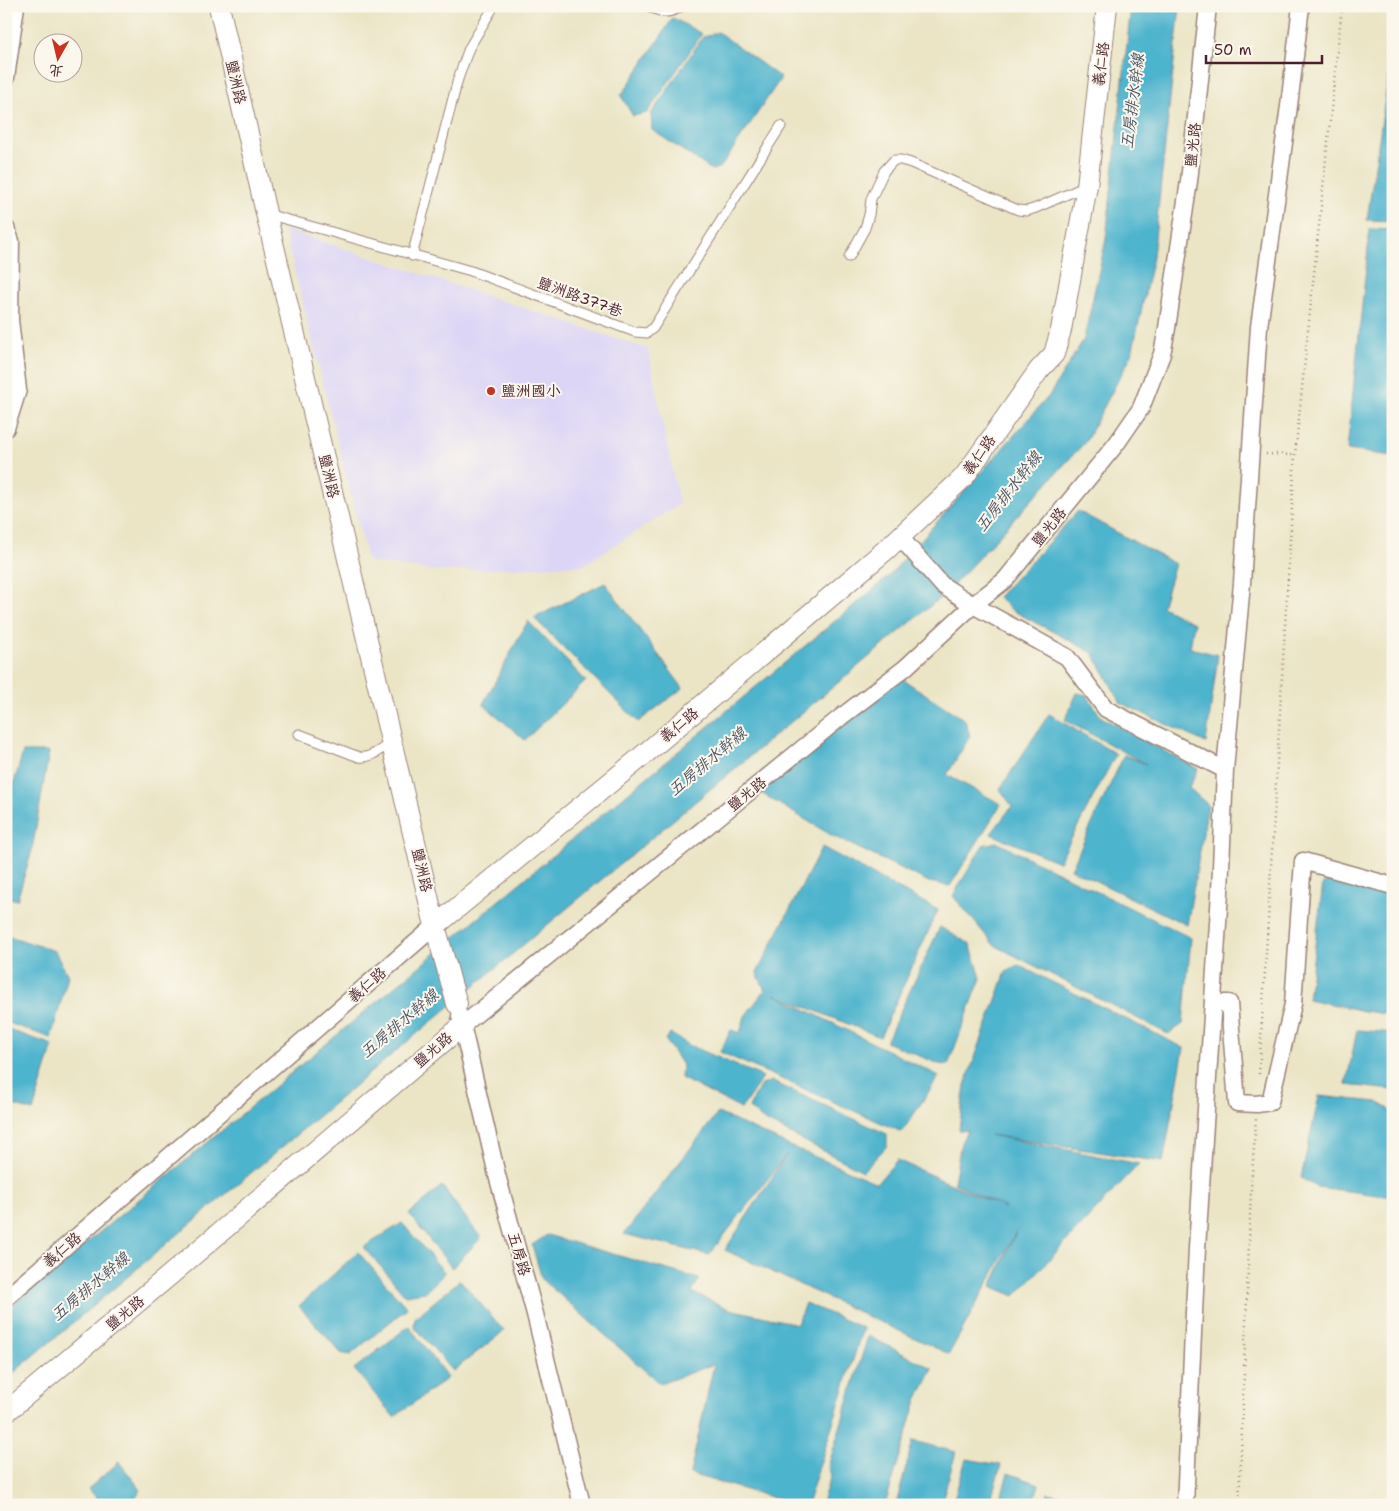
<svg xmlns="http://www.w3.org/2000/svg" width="1399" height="1511" font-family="'Shantell Sans','LXGW WenKai TC',sans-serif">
	<rect width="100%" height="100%" fill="#fbf7ec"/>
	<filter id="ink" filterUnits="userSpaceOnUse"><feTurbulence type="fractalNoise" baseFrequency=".02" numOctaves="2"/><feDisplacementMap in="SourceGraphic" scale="10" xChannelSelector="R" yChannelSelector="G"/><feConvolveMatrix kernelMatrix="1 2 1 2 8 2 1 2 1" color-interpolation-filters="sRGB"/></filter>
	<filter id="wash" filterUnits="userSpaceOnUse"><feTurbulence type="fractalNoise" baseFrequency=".0096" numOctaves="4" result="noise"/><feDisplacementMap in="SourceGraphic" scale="20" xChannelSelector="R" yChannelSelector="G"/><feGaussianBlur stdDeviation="1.12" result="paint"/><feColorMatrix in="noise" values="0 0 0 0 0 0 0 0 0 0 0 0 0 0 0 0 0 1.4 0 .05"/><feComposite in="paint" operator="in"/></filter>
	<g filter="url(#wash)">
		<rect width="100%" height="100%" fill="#ebe5c6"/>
		<path fill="#ddd5f6" d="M 284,229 L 648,349 L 679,504 L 584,565 L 438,571 L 368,562 Z"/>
		<path fill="#4eb4cd" stroke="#4c6a7c" d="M 1131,6 L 1180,6 L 1153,256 L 1132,354 L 1086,441 L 947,592 L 420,1031 L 6,1379 L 6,1310 L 888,577 L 1049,396 L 1084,339 L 1106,239 Z
			M 673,18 L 702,34 L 647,113 L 633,116 L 621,96 Z
			M 718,32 L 781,78 L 721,167 L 712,170 L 652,130 L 651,114 L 703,37 Z
			M 1393,46 L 1393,221 L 1367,220 Z
			M 1370,229 L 1393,230 L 1393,456 L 1347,450 Z
			M 1078,511 L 1175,564 L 1162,607 L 1194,623 L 1190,648 L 1218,655 L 1206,743 L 1121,703 L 1093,653 L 1010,609 L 998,597 Z
			M 605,583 L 683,688 L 638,722 L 534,618 Z
			M 528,621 L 586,681 L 525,740 L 483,704 Z
			M 896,675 L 965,720 L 970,736 L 947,775 L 1001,804 L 950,886 L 929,882 L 831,835 L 761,793 Z
			M 1077,693 L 1087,695 L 1101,717 L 1198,769 L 1189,788 L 1208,805 L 1187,925 L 1071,869 L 1124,755 L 1146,764 L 1065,720 Z
			M 1049,714 L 1116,754 L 1059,862 L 991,834 L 1012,806 L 1000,789 Z
			M 23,752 L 49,752 L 32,850 L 17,900 L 6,897 L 6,789 L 12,790 Z
			M 996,842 L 1191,938 L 1183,1024 L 1168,1034 L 994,945 L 953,896 L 983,845 Z
			M 822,847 L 938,910 L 880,1037 L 774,994 L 939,1076 L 902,1132 L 720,1052 L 731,1030 L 740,1033 L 745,1016 L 765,990 L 757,973 Z
			M 1338,877 L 1393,897 L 1393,1015 L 1364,1011 L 1308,999 L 1323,884 Z
			M 940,927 L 970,944 L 981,978 L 948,1065 L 939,1064 L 886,1042 Z
			M 6,935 L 55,951 L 68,976 L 51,1038 L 6,1022 Z
			M 1018,965 L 1184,1048 L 1163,1162 L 990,1135 L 1139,1164 L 1015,1296 L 991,1286 L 1017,1230 L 949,1354 L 725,1250 L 787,1154 L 709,1255 L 624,1234 L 718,1113 L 792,1147 L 877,1183 L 897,1160 L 1005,1208 L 954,1183 L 961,1143 L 967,1131 L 959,1130 L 965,1085 L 1006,972 Z
			M 6,1029 L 53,1045 L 33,1111 L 6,1103 Z
			M 1357,1030 L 1393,1033 L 1393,1090 L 1346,1085 Z
			M 671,1034 L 689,1045 L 763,1077 L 741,1109 L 681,1078 L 682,1065 L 665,1039 Z
			M 771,1081 L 887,1134 L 887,1146 L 863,1171 L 763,1120 L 749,1108 L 760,1086 Z
			M 1319,1096 L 1377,1102 L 1393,1111 L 1393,1197 L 1317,1187 L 1301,1178 Z
			M 442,1186 L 481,1238 L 452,1268 L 409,1214 Z
			M 402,1223 L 445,1273 L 425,1292 L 405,1295 L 364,1247 Z
			M 547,1235 L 699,1279 L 692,1292 L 729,1309 L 797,1324 L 805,1303 L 863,1328 L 807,1505 L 799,1505 L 690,1474 L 714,1364 L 660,1384 L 542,1279 L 532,1245 Z
			M 358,1252 L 407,1308 L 350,1355 L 341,1353 L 299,1306 Z
			M 460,1280 L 504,1331 L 453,1371 L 414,1326 L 415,1318 Z
			M 409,1326 L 448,1378 L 394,1417 L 354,1369 Z
			M 868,1336 L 933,1369 L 917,1400 L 885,1505 L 821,1505 L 831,1475 L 828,1467 Z
			M 913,1441 L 956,1452 L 941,1505 L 896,1505 Z
			M 966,1459 L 1001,1465 L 989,1505 L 952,1505 Z
			M 119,1462 L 141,1490 L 131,1505 L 104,1505 L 88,1489 Z
			M 1008,1473 L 1039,1484 L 1033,1505 L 999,1505 Z
			M 1048,1493 L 1075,1498 L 1074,1505 L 1045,1505 Z"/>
	</g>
	<g filter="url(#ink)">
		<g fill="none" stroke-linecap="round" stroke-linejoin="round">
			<g stroke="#9a8278" stroke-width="11">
				<path id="service" d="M 648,6 C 662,13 668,15 682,6
					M 267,214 L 471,271 L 635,332 L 647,333 L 653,328 L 781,126
					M 412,256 L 458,79 L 469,48 L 494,6
					M 849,257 L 865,228 L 869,215 L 871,199 L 884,171 L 894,160 L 901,160 L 911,163 L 1018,210 L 1027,211 L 1036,208 L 1086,186
					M 299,734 L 359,757 C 371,759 382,748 392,742"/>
			</g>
			<g stroke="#9a8278" stroke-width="19">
				<path id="minor" d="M 6,78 L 16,6
					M 6,228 L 11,241 L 10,320 L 18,390 L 6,428
					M 900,537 L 942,585 L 973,605 L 1067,657 L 1106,709 L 1225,770
					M 1214,1003 L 1229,1003 L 1237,1103 L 1257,1104 L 1270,1102 L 1293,1004 L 1303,861 L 1393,886
					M 460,1016 L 497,1175 L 535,1314 L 582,1505
					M 463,1025 L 841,717 L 905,668 L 973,605 L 1005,580 L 1117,443 L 1141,408 L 1162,354 L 1167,328 L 1189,181 L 1208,6
					M 6,1298 L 435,926
					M 1185,1505 L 1197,1248 L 1220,892 L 1225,770 L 1242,583 L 1259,327 L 1289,106 L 1301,6"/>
			</g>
			<g stroke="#9a8278" stroke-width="22">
				<path id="tertiary" d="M 219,6 L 266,213 L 435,926 L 457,1004
					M 435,926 L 634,763 L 888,548 L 964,477 L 1039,370 L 1054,354 L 1061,330 L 1087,186 L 1107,6
					M 6,1412 L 170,1275 L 463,1025"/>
			</g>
			<path stroke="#9a8278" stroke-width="2.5" stroke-dasharray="1 4" stroke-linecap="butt" d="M 1266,454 L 1295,455
				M 1259,1074 L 1295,455 L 1342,6
				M 1239,1505 L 1251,1189 L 1256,1119"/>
			<use href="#service" stroke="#fff" stroke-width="9"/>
			<use href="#minor" stroke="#fff" stroke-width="16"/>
			<use href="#tertiary" stroke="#fff" stroke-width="20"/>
		</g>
	</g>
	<circle fill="#c8321e" stroke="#fbf7ec" stroke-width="2" cx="491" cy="391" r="5"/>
	<g text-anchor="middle" stroke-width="4" stroke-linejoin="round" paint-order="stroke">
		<g font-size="15" fill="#4a1f2b" stroke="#fbf7ec">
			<text transform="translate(1101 64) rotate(-83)" y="5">義仁路</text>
			<text transform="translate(236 82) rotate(77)" y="5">鹽洲路</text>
			<text transform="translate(1193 145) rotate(-84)" y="5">鹽光路</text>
			<text transform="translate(580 297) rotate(20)" y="5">鹽洲路377巷</text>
			<text transform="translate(979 455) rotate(-55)" y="5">義仁路</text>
			<text transform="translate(329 476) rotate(77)" y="5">鹽洲路</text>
			<text transform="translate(1049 527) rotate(-51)" y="5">鹽光路</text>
			<text transform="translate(679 725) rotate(-40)" y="5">義仁路</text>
			<text transform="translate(747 794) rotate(-39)" y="5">鹽光路</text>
			<text transform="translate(422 870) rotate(77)" y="5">鹽洲路</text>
			<text transform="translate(367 985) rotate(-41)" y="5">義仁路</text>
			<text transform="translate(433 1050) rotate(-41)" y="5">鹽光路</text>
			<text transform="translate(62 1250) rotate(-41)" y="5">義仁路</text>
			<text transform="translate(519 1254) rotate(74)" y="5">五房路</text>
			<text transform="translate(125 1313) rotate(-40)" y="5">鹽光路</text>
		</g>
		<g font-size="15" fill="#4a1f2b" stroke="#fbf7ec" text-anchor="start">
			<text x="501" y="396">鹽洲國小</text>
		</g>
		<g font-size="16" font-style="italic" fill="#4b5364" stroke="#fbf7ec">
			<text transform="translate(1132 101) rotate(-83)" y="6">五房排水幹線</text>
			<text transform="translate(1008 491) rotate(-52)" y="6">五房排水幹線</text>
			<text transform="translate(707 761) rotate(-40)" y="6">五房排水幹線</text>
			<text transform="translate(399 1023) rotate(-40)" y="6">五房排水幹線</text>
			<text transform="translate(90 1286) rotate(-40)" y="6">五房排水幹線</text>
		</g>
	</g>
	<rect width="1399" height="1511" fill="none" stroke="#fbf7ec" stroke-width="25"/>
	<g transform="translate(58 58) rotate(188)"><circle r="24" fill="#fbf7ec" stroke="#b4a19f"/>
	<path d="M0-4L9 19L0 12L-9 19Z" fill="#c8321e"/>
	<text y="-8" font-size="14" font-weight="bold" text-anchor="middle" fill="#4a1f2b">北</text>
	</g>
	<path d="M1206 55v8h116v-8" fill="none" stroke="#4a1f2b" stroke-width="2.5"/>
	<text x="1214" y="55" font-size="15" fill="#4a1f2b" stroke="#fbf7ec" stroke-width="4" paint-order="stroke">50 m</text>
</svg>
